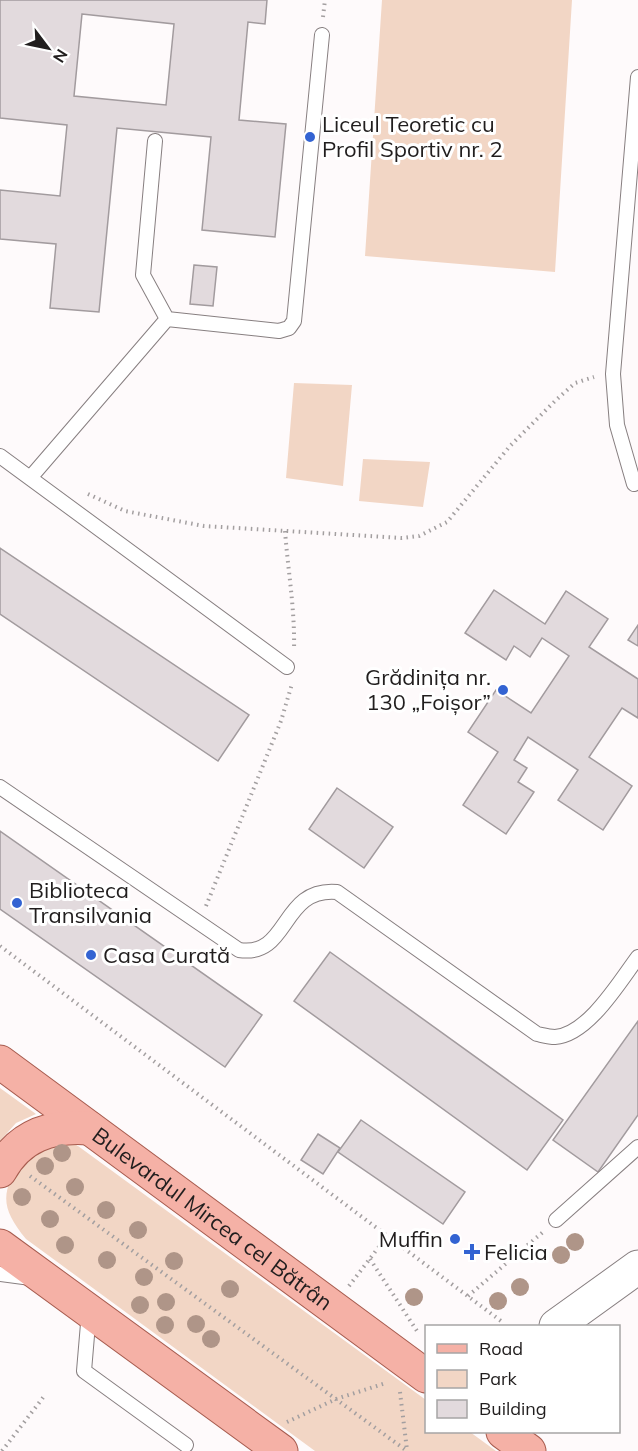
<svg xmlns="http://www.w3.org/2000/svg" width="638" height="1451" font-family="Mulish,sans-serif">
	<rect width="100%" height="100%" fill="#fefafb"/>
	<path fill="#f2d6c5" d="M 382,0 L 572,0 L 555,272 L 365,256 Z
		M 294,383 L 352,385 L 343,486 L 286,478 Z
		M 363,459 L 430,462 L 423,507 L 359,501 Z
		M 0,1088 L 36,1114 L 16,1123 L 0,1141 Z
		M 69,1141 L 78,1146 L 426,1400 L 426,1432 L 470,1432 L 496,1451 L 315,1451 L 26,1239 C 0,1207 0,1192 24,1157 Z"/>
	<path fill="#e2dadd" stroke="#a29b9e" stroke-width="1.5" fill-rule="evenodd" d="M 0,0 L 267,0 L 265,24 L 248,22 L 239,120 L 286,124 L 275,237 L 202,230 L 211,137 L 117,128 L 99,312 L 50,308 L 56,244 L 0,239 L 0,190 L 60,196 L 67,125 L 0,118 ZM 82,14 L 174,24 L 166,105 L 74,96 Z
		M 194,265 L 217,267 L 213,306 L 190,304 Z
		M 0,548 L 249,715 L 218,761 L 0,614 Z
		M 494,590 L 545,624 L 566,591 L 608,619 L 589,647 L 638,679 L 638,718 L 622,708 L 589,757 L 632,786 L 603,830 L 558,800 L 578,770 L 528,737 L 514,760 L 527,768 L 518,782 L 534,792 L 506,834 L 463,805 L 498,752 L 468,732 L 496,690 L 531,713 L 569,656 L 542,638 L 530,657 L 514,646 L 506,660 L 465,633 Z
		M 638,625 L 638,646 L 628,640 Z
		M 337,788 L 393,827 L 364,868 L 309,829 Z
		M 0,831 L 262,1015 L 225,1067 L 0,909 Z
		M 330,952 L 563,1120 L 527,1170 L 294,1001 Z
		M 638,1021 L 638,1115 L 598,1172 L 553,1140 Z
		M 361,1120 L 465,1192 L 443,1224 L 338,1152 Z
		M 318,1134 L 340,1148 L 323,1174 L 301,1160 Z"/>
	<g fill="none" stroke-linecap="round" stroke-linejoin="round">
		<g stroke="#877f80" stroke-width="16">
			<path id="service" d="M 155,141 L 143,275 L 167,319
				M 167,319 L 279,331 L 289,328 L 294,321 L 322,35
				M 0,456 L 287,667
				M 30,478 L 167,319
				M 634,484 L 617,425 L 613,374 L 638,77
				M 0,787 L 239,950 C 290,958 280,887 337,892 L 537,1034 C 542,1035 549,1037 555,1037 C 588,1035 620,981 638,957
				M 556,1220 L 638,1147
				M 0,1274 L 31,1278
				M 89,1312 L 84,1371 L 186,1445"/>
		</g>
		<g stroke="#877f80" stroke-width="35">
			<path id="tertiary" d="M 556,1326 L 638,1267"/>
		</g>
		<g stroke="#a75c4f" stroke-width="35">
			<g id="primary">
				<path id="s1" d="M 0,1062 L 426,1376"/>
				<path d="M 0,1171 C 19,1136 51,1125 89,1128"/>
				<path d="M 0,1246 L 281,1451"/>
				<path d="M 503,1432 L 529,1451"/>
			</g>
		</g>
		<path stroke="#a39fa0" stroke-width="4" stroke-dasharray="1.5 4.5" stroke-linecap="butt" d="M 323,17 L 325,0
			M 88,494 L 125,511 L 204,526 L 402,538 L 419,536 L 447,522 L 510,446 L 556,400 L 575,383 L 594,377
			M 285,531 C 288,571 295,609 294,650
			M 206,906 L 281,721 L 292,684
			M 0,946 L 501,1321
			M 30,1176 L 407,1451
			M 370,1259 L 419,1334
			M 349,1286 L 388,1235
			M 468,1296 L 543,1232
			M 400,1392 L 407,1450
			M 287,1422 L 336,1399 L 386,1383
			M 2,1451 L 45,1395"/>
		<use href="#service" stroke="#fff" stroke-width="14"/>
		<use href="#tertiary" stroke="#fff" stroke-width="33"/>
		<use href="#primary" stroke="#f5b1a6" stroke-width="33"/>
	</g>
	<g fill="#af9588">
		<circle cx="62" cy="1153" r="9"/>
		<circle cx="45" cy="1166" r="9"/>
		<circle cx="75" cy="1187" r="9"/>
		<circle cx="22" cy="1197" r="9"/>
		<circle cx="106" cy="1210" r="9"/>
		<circle cx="50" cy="1219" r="9"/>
		<circle cx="138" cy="1230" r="9"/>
		<circle cx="575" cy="1242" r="9"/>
		<circle cx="65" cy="1245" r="9"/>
		<circle cx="561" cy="1255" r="9"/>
		<circle cx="107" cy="1260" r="9"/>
		<circle cx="174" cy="1261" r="9"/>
		<circle cx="144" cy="1277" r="9"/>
		<circle cx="520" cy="1287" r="9"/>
		<circle cx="230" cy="1289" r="9"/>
		<circle cx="414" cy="1297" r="9"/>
		<circle cx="498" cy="1301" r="9"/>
		<circle cx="166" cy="1302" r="9"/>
		<circle cx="140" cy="1305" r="9"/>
		<circle cx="196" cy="1324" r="9"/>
		<circle cx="165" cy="1325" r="9"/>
		<circle cx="211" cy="1339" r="9"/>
	</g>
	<g fill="#3363d2" stroke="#fff" stroke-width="2">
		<circle cx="310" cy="137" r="6"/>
		<circle cx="503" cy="690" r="6"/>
		<circle cx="17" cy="903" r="6"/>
		<circle cx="91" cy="955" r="6"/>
		<circle cx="455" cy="1239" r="6"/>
		<path d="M469 1243h6v6h6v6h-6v6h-6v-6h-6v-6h6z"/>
	</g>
	<g text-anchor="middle" stroke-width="6" stroke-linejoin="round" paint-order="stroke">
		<g font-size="22" fill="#211e1e" stroke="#fff" text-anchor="start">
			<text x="322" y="132">Liceul Teoretic cu<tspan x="322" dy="25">Profil Sportiv nr. 2</tspan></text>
			<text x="491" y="685" text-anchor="end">Grădinița nr.<tspan x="491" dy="25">130 „Foișor”</tspan></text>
			<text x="29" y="898">Biblioteca<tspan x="29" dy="25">Transilvania</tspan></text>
			<text x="103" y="963">Casa Curată</text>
			<text x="443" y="1247" text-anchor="end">Muffin</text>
			<text x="484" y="1260">Felicia</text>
		</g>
		<g font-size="22" fill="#211e1e" stroke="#fff">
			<text dy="8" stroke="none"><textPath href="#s1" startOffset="264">Bulevardul Mircea cel Bătrân</textPath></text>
		</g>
	</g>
	<rect x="425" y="1325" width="195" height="108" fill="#ffffff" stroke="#a6a5a5" stroke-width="1.5"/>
	<rect x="437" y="1344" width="30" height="9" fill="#f5b1a6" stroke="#a6a5a5" stroke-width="1.5"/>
	<text x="479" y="1355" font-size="18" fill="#211e1e">Road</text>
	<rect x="437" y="1370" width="30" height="18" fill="#f2d6c5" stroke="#a6a5a5" stroke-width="1.5"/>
	<text x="479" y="1385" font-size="18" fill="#211e1e">Park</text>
	<rect x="437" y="1400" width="30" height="18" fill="#e2dadd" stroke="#a6a5a5" stroke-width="1.5"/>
	<text x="479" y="1415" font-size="18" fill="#211e1e">Building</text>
	<g transform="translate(48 48) rotate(122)" stroke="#ffffff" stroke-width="4.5" paint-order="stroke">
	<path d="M0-4.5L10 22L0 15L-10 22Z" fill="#211e1e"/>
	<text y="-9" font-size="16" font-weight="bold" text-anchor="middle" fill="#211e1e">N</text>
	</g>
</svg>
